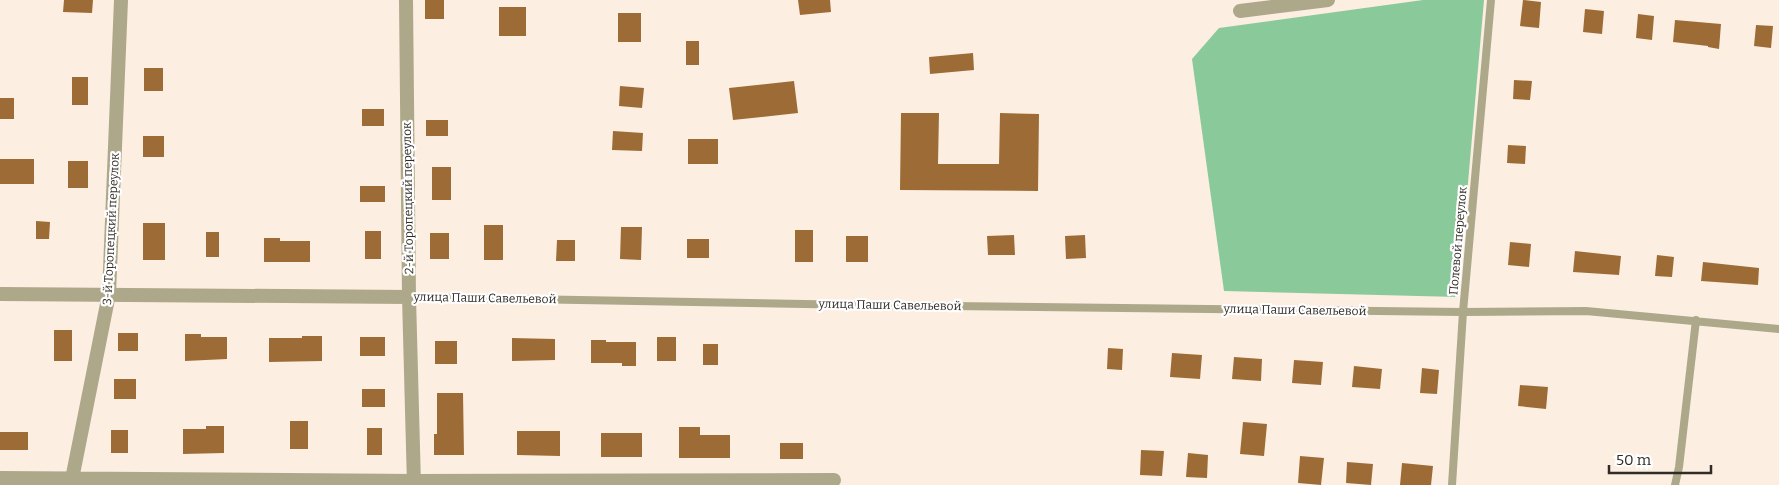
<svg xmlns="http://www.w3.org/2000/svg" width="1779" height="485" font-family="Bitter,serif">
	<rect width="100%" height="100%" fill="#fceee1"/>
	<path fill="#8ac999" d="M 1423,0 L 1484,0 L 1458,297 L 1224,291 L 1192,59 L 1219,28 Z"/>
	<path fill="#9d6c36" d="M 64,0 L 93,0 L 92,13 L 63,12 Z
		M 425,0 L 444,0 L 444,19 L 425,19 Z
		M 798,0 L 830,0 L 831,12 L 800,15 Z
		M 1523,0 L 1541,2 L 1539,28 L 1520,26 Z
		M 499,7 L 526,7 L 526,36 L 499,36 Z
		M 1585,9 L 1604,11 L 1602,34 L 1583,32 Z
		M 618,13 L 641,13 L 641,42 L 618,42 Z
		M 1638,14 L 1654,16 L 1652,40 L 1636,38 Z
		M 1675,20 L 1721,24 L 1719,49 L 1708,47 L 1708,46 L 1673,42 Z
		M 1756,25 L 1773,26 L 1771,48 L 1754,46 Z
		M 686,41 L 699,41 L 699,65 L 686,65 Z
		M 973,53 L 974,70 L 930,74 L 929,57 Z
		M 144,68 L 163,68 L 163,91 L 144,91 Z
		M 72,77 L 88,77 L 88,105 L 72,105 Z
		M 1514,80 L 1532,81 L 1530,100 L 1513,99 Z
		M 794,81 L 798,113 L 733,120 L 729,88 Z
		M 620,86 L 644,88 L 642,108 L 619,106 Z
		M 0,98 L 14,98 L 14,119 L 0,119 Z
		M 362,109 L 384,109 L 384,126 L 362,126 Z
		M 901,113 L 939,113 L 938,164 L 999,164 L 1000,113 L 1039,114 L 1038,191 L 900,190 Z
		M 426,120 L 448,120 L 448,136 L 426,136 Z
		M 613,131 L 643,133 L 642,151 L 612,150 Z
		M 143,136 L 164,136 L 164,157 L 143,157 Z
		M 688,139 L 718,139 L 718,164 L 688,164 Z
		M 1508,145 L 1526,146 L 1525,164 L 1507,163 Z
		M 0,159 L 34,159 L 34,184 L 0,184 Z
		M 68,161 L 88,161 L 88,188 L 68,188 Z
		M 432,167 L 451,167 L 451,200 L 432,200 Z
		M 360,186 L 385,186 L 385,202 L 360,202 Z
		M 36,221 L 50,222 L 49,239 L 36,239 Z
		M 143,223 L 165,223 L 165,260 L 143,260 Z
		M 484,225 L 503,225 L 503,260 L 484,260 Z
		M 621,227 L 642,227 L 641,260 L 620,259 Z
		M 795,230 L 813,230 L 813,262 L 795,262 Z
		M 365,231 L 381,231 L 381,259 L 365,259 Z
		M 206,232 L 219,232 L 219,257 L 206,257 Z
		M 430,233 L 449,233 L 449,259 L 430,259 Z
		M 1014,235 L 1015,255 L 988,255 L 987,236 Z
		M 1085,235 L 1086,258 L 1066,259 L 1065,236 Z
		M 846,236 L 868,236 L 868,262 L 846,262 Z
		M 264,238 L 280,238 L 280,241 L 310,241 L 310,262 L 264,262 Z
		M 687,239 L 709,239 L 709,258 L 687,258 Z
		M 557,240 L 575,240 L 575,261 L 556,261 Z
		M 1510,242 L 1531,244 L 1529,267 L 1508,265 Z
		M 1575,251 L 1621,256 L 1619,275 L 1573,272 Z
		M 1657,255 L 1674,257 L 1672,277 L 1655,276 Z
		M 1703,262 L 1759,268 L 1758,285 L 1701,281 Z
		M 54,330 L 72,330 L 72,361 L 54,361 Z
		M 118,333 L 138,333 L 138,351 L 118,351 Z
		M 185,334 L 201,334 L 201,337 L 227,337 L 227,359 L 185,361 Z
		M 302,336 L 322,336 L 322,361 L 269,362 L 269,338 L 302,338 Z
		M 360,337 L 385,337 L 385,356 L 360,356 Z
		M 657,337 L 676,337 L 676,361 L 657,361 Z
		M 512,338 L 555,339 L 555,360 L 512,361 Z
		M 591,340 L 606,340 L 606,342 L 636,342 L 636,366 L 622,366 L 622,363 L 591,363 Z
		M 435,341 L 457,341 L 457,364 L 435,364 Z
		M 703,344 L 718,344 L 718,365 L 703,365 Z
		M 1108,348 L 1123,349 L 1122,370 L 1107,369 Z
		M 1172,353 L 1202,355 L 1200,379 L 1170,377 Z
		M 1234,357 L 1262,359 L 1261,381 L 1232,379 Z
		M 1294,360 L 1323,362 L 1321,385 L 1292,383 Z
		M 1354,366 L 1382,369 L 1380,389 L 1352,387 Z
		M 1422,368 L 1439,370 L 1437,394 L 1420,393 Z
		M 114,379 L 136,379 L 136,399 L 114,399 Z
		M 1520,385 L 1548,387 L 1546,409 L 1518,406 Z
		M 362,389 L 385,389 L 385,407 L 362,407 Z
		M 437,393 L 463,393 L 464,455 L 434,455 L 434,434 L 437,434 Z
		M 290,421 L 308,421 L 308,449 L 290,449 Z
		M 1243,422 L 1267,424 L 1264,456 L 1240,454 Z
		M 206,426 L 224,426 L 224,453 L 183,454 L 183,429 L 206,429 Z
		M 679,427 L 700,427 L 700,435 L 730,435 L 730,458 L 679,458 Z
		M 367,428 L 382,428 L 382,455 L 367,455 Z
		M 111,430 L 128,430 L 128,453 L 111,453 Z
		M 517,431 L 560,431 L 560,456 L 517,455 Z
		M 0,432 L 28,432 L 28,450 L 0,450 Z
		M 601,433 L 642,433 L 642,457 L 601,457 Z
		M 780,443 L 803,443 L 803,459 L 780,459 Z
		M 1141,450 L 1164,451 L 1162,476 L 1140,475 Z
		M 1188,453 L 1208,455 L 1207,478 L 1186,477 Z
		M 1300,456 L 1324,458 L 1321,485 L 1298,483 Z
		M 1347,462 L 1373,464 L 1371,485 L 1346,483 Z
		M 1402,463 L 1433,466 L 1431,485 L 1400,485 Z"/>
	<g fill="none" stroke-linecap="round" stroke-linejoin="round">
		<path stroke="#ada88a" stroke-width="8" d="M 409,297 L 860,305 L 1463,312 L 1586,311 L 1779,329
			M 1452,485 L 1463,312 L 1491,0
			M 1675,485 L 1679,467 L 1696,320"/>
		<path stroke="#ada88a" stroke-width="14" d="M 406,0 L 409,297 L 414,485
			M 1240,11 L 1328,0
			M 0,294 L 409,297
			M 0,478 L 414,481 L 834,480
			M 71,484 L 109,294 L 121,0"/>
	</g>
	<g text-anchor="middle" stroke-width="4.5" stroke-linejoin="round" paint-order="stroke">
		<g font-size="12" fill="#302b26" stroke="#fff">
			<text transform="translate(408 198) rotate(-91)" y="4">2-й Торопецкий переулок</text>
			<text transform="translate(111 229) rotate(-87)" y="4">3-й Торопецкий переулок</text>
			<text transform="translate(1458 241) rotate(-85)" y="4">Полевой переулок</text>
			<text transform="translate(485 298) rotate(1)" y="4">улица Паши Савельевой</text>
			<text transform="translate(890 305) rotate(1)" y="4">улица Паши Савельевой</text>
			<text transform="translate(1295 310) rotate(1)" y="4">улица Паши Савельевой</text>
		</g>
	</g>
	<path d="M1609 465v8h102v-8" fill="none" stroke="#302b26" stroke-width="2.5"/>
	<text x="1616" y="465" font-size="15" fill="#302b26" stroke="#ffffff" stroke-width="4" paint-order="stroke">50 m</text>
</svg>
